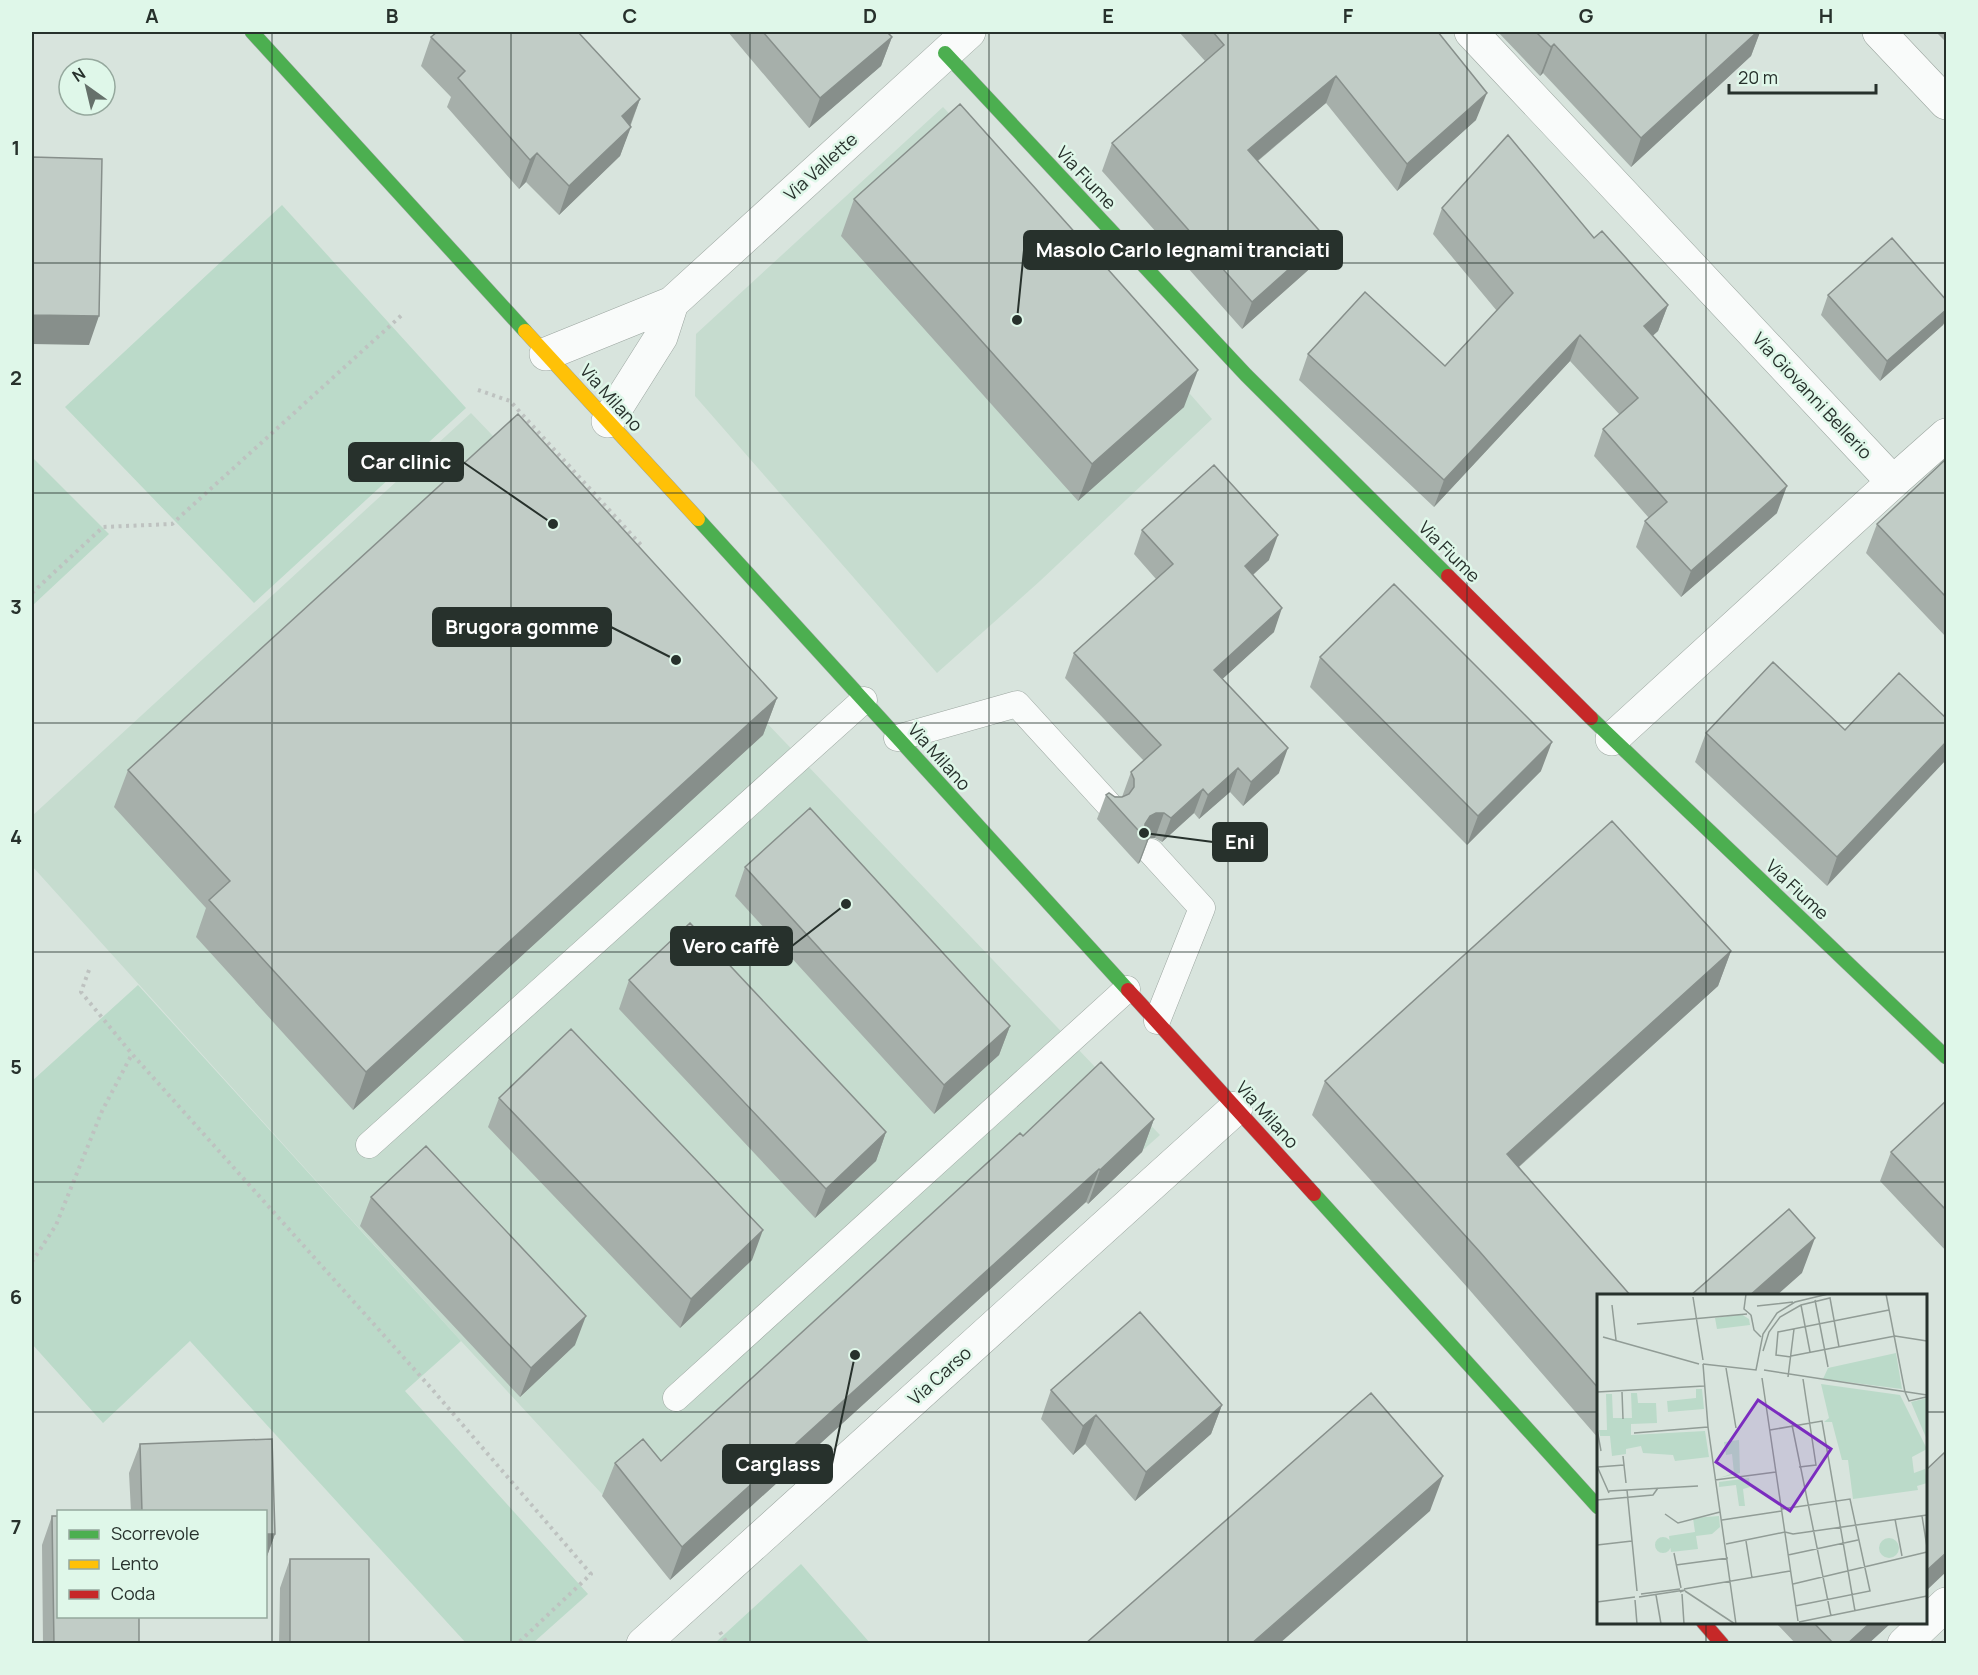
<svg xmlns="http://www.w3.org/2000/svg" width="1978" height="1675" font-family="Manrope,sans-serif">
	<rect width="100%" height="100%" fill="#d8e4dd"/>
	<path fill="#c6dccf" d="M 943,107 L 1149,327 L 1147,345 L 1212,419 L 1040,581 L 937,673 L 695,396 L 696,334 Z
		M 471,413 L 1160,1135 L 671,1569 L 461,1341 L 32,866 L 32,816 Z"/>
	<path fill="#bbdac9" d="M 282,205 L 466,408 L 254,603 L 65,407 Z
		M 32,457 L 109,534 L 32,606 Z
		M 138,985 L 461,1341 L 405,1391 L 588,1594 L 533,1643 L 466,1643 L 190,1341 L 103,1423 L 32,1344 L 32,1081 Z
		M 801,1564 L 870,1643 L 715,1643 Z"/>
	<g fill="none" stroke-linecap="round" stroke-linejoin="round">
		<g stroke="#9ca6a0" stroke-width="27">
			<path id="lane" d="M 897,738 L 1017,704 L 1111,807
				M 1151,852 L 1202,908 L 1157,1021
				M 369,1145 L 864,700
				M 676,1398 L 1127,989"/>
		</g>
		<g stroke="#9ca6a0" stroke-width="34">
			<path id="street" d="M 1471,32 L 1893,482 L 1612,739
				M 1879,32 L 1946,103
				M 546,354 L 672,303 L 969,32
				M 608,421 L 661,337 L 672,303
				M 1893,482 L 1946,435
				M 643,1644 L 1236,1108
				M 1904,1644 L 1946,1604"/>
		</g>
		<g stroke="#9ca6a0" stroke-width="15">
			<path id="fast" d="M 252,32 L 525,331
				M 945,53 L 1246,375 L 1448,576
				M 698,519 L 1128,990
				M 1591,718 L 1946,1057
				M 1314,1194 L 1598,1507"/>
		</g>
		<g stroke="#9ca6a0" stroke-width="15">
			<path id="slow" d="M 525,331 L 698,519"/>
		</g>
		<g stroke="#9ca6a0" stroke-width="15">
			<path id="jam" d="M 1448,576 L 1591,718
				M 1128,990 L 1314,1194
				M 1703,1622 L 1722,1644"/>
		</g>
		<path stroke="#bec2c0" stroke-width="4" stroke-dasharray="3 4.5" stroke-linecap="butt" d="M 478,390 L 510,401 L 642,546
			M 32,593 L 103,527 L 172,524 L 403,314
			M 89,970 L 81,992 L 132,1054 L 431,1388 L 591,1574 L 517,1644
			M 32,1262 L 56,1225 L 102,1111 L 132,1054
			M 720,1632 L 728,1644"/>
		<use href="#lane" stroke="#f9fbfa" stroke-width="26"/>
		<use href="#street" stroke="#f9fbfa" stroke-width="33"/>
		<use href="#fast" stroke="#4caf50" stroke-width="14"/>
		<use href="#slow" stroke="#ffc107" stroke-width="14"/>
		<use href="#jam" stroke="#c62828" stroke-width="14"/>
	</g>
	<path fill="#a6afaa" d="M 728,32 L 887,32 L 892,37 L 881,66 L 809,128 Z
		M 1179,32 L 1427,32 L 1476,120 L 1397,191 L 1326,103 L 1258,161 L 1325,237 L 1315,264 L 1242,329 L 1102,171 L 1112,143 L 1205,61 Z
		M 1498,32 L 1760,32 L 1751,56 L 1631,167 L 1543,73 L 1540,76 Z
		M 1936,32 L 1947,32 L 1947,43 Z
		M 431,37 L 640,99 L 620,156 L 559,215 L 526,182 L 519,189 L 447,107 L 451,97 L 421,66 Z
		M 854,199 L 1184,407 L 1078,501 L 841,236 Z
		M 1442,208 L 1594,238 L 1668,305 L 1658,331 L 1652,336 L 1777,513 L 1681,597 L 1636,547 L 1645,521 L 1649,518 L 1594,456 L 1603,429 L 1620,415 L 1570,361 L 1434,507 L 1299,380 L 1308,354 L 1445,366 L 1497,311 L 1433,234 Z
		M 1828,295 L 1947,301 L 1947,317 L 1943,325 L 1880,381 L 1821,315 Z
		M 1947,458 L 1947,638 L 1866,553 L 1877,524 Z
		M 1142,530 L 1269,560 L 1253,575 L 1274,632 L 1222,679 L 1279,773 L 1243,806 L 1230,792 L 1199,819 L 1194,813 L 1162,842 L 1155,838 L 1149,838 L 1140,862 L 1138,864 L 1097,819 L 1106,795 L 1122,797 L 1131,772 L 1144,761 L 1065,678 L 1074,653 L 1156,579 L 1134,554 Z
		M 1320,657 L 1541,771 L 1467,845 L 1310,687 Z
		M 777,698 L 763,735 L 353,1110 L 196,937 L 206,908 L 114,807 L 128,770 Z
		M 1947,719 L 1827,886 L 1695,762 L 1706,733 L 1845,730 Z
		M 745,867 L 1010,1026 L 999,1055 L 934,1114 L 735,896 Z
		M 1731,951 L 1718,986 L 1519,1167 L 1599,1296 L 1599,1439 L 1467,1287 L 1312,1115 L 1325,1081 Z
		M 629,980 L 886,1132 L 876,1161 L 815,1218 L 619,1009 Z
		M 499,1098 L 752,1260 L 680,1328 L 488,1127 Z
		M 1947,1100 L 1947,1252 L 1880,1181 L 1891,1152 Z
		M 1154,1119 L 1142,1152 L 1088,1204 L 1086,1202 L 670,1580 L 602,1496 L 615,1463 L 661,1461 L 1023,1136 Z
		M 371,1197 L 575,1345 L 520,1397 L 360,1226 Z
		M 1051,1390 L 1222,1405 L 1211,1434 L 1135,1501 L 1085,1444 L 1073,1455 L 1041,1419 Z
		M 272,1439 L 275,1534 L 266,1559 L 266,1512 L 131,1512 L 129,1473 L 140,1444 Z
		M 52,1516 L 139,1644 L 43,1644 L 42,1545 Z
		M 290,1559 L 369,1644 L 279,1644 L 280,1588 Z
		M 1776,1623 L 1891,1623 L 1868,1644 L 1796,1644 Z"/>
	<path fill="#878f8b" d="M 1757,32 L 1760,32 L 1751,56 L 1631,167 L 1641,138 Z
		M 892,37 L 881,66 L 809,128 L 820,98 Z
		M 1554,44 L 1543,73 L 1540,76 L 1551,47 Z
		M 1336,76 L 1326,103 L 1238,177 L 1248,150 Z
		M 1487,93 L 1476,120 L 1397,191 L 1407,164 Z
		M 640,99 L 629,128 L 622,116 Z
		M 631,127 L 620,156 L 559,215 L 569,186 Z
		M 537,153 L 526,182 L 519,189 L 530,160 Z
		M 1325,237 L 1315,264 L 1242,329 L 1252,302 Z
		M 1668,305 L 1658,331 L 1634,353 L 1644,326 Z
		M 1947,309 L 1947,317 L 1943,325 L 1880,381 L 1887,361 Z
		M 32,315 L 99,316 L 89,345 L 32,344 Z
		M 1580,335 L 1570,361 L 1434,507 L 1444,480 Z
		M 1198,370 L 1184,407 L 1078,501 L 1092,464 Z
		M 1787,486 L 1777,513 L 1681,597 L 1691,571 Z
		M 1278,535 L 1269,560 L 1236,590 L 1245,566 Z
		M 1282,608 L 1274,632 L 1205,695 L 1214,670 Z
		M 777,698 L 763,735 L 353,1110 L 366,1072 Z
		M 1947,741 L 1947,759 L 1827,886 L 1837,857 Z
		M 1552,742 L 1541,771 L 1467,845 L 1478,816 Z
		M 1288,748 L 1279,773 L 1243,806 L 1251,782 Z
		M 1238,768 L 1230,792 L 1199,819 L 1208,795 Z
		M 1203,789 L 1194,813 L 1162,842 L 1171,818 Z
		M 1156,813 L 1164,813 L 1155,838 L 1146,838 L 1145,824 L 1150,816 Z
		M 1149,838 L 1140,862 L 1138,864 L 1147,840 Z
		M 1731,951 L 1718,986 L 1495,1188 L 1507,1154 Z
		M 1010,1026 L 999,1055 L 934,1114 L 944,1085 Z
		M 1154,1119 L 1142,1152 L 1088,1204 L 1100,1170 Z
		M 886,1132 L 876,1161 L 815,1218 L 826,1189 Z
		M 1099,1169 L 1086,1202 L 670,1580 L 682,1547 Z
		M 763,1230 L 752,1260 L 680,1328 L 691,1299 Z
		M 1815,1238 L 1802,1273 L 1776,1296 L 1749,1296 Z
		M 586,1316 L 575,1345 L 520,1397 L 531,1368 Z
		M 1222,1405 L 1211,1434 L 1135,1501 L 1146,1472 Z
		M 1096,1415 L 1085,1444 L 1073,1455 L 1083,1426 Z
		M 1443,1476 L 1430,1511 L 1279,1644 L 1251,1644 Z
		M 266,1534 L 275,1534 L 266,1559 Z
		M 1947,1552 L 1947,1571 L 1926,1591 L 1926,1571 Z
		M 1870,1623 L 1891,1623 L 1868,1644 L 1847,1644 Z"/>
	<path fill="#c1ccc6" stroke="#878f8b" stroke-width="1.5" d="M 437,32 L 578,32 L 640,99 L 622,116 L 631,127 L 569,186 L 537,153 L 530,160 L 458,78 L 465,71 L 431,37 Z
		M 763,32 L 887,32 L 892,37 L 820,98 Z
		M 1213,32 L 1438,32 L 1487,93 L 1407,164 L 1336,76 L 1248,150 L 1325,237 L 1252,302 L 1112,143 L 1224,45 Z
		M 1536,32 L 1757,32 L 1641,138 L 1554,44 L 1551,47 Z
		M 960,104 L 1198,370 L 1092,464 L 854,199 Z
		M 1508,135 L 1594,238 L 1602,231 L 1668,305 L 1644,326 L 1787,486 L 1691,571 L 1645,521 L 1667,502 L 1603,429 L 1638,398 L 1580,335 L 1444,480 L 1308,354 L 1365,292 L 1445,366 L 1513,293 L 1442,208 Z
		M 32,157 L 102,159 L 99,316 L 32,315 Z
		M 1892,238 L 1947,301 L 1947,309 L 1887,361 L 1828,295 Z
		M 518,414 L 777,698 L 366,1072 L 209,900 L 230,881 L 128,770 Z
		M 1947,458 L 1947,598 L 1877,524 Z
		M 1214,465 L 1278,535 L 1245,566 L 1282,608 L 1214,670 L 1288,748 L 1251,782 L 1238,768 L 1208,795 L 1203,789 L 1171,818 L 1164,813 L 1156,813 L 1150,816 L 1145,824 L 1145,831 L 1149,838 L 1147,840 L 1106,795 L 1109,793 L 1115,797 L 1122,797 L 1129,794 L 1134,787 L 1134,779 L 1131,772 L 1161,745 L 1074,653 L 1173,564 L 1142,530 Z
		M 1394,584 L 1552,742 L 1478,816 L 1320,657 Z
		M 1773,662 L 1845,730 L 1899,673 L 1947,719 L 1947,741 L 1837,857 L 1706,733 Z
		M 810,808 L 1010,1026 L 944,1085 L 745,867 Z
		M 1612,821 L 1731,951 L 1507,1154 L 1631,1296 L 1599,1296 L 1599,1389 L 1480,1252 L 1325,1081 Z
		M 690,923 L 886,1132 L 826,1189 L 629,980 Z
		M 571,1029 L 763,1230 L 691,1299 L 499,1098 Z
		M 1101,1062 L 1154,1119 L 1100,1170 L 1099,1169 L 682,1547 L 615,1463 L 643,1439 L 661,1461 L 1020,1133 L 1023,1136 Z
		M 1947,1100 L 1947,1211 L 1891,1152 Z
		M 426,1146 L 586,1316 L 531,1368 L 371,1197 Z
		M 1789,1209 L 1815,1238 L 1749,1296 L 1690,1296 Z
		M 1140,1312 L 1222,1405 L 1146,1472 L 1096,1415 L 1083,1426 L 1051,1390 Z
		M 1371,1393 L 1443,1476 L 1251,1644 L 1085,1644 Z
		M 272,1439 L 275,1534 L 266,1534 L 266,1512 L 142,1512 L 140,1444 Z
		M 1945,1452 L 1947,1454 L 1947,1552 L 1926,1571 L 1926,1470 Z
		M 52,1516 L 58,1516 L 58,1617 L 139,1617 L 139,1644 L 54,1644 Z
		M 290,1559 L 369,1559 L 369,1644 L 290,1644 Z
		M 1814,1623 L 1870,1623 L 1847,1644 L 1834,1644 Z"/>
	<path fill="none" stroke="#27312c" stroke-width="1.5" stroke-opacity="0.55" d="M 272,32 L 272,1644M 511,32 L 511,1644M 750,32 L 750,1644M 989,32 L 989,1644M 1228,32 L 1228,1644M 1467,32 L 1467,1644M 1706,32 L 1706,1296M 32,263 L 1946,263M 32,493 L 1946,493M 32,723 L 1946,723M 32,952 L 1946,952M 32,1182 L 1946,1182M 32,1412 L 1598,1412M 1926,1412 L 1946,1412M 1706,1622 L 1706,1644"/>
	<g text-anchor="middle" stroke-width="5" stroke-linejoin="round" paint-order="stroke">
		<g font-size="18" fill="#27312c" stroke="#dff7e9">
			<text transform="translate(821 167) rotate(-42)" y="6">Via Vallette</text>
			<text transform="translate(1086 178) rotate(47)" y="6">Via Fiume</text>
			<text transform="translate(1812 396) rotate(47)" y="6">Via Giovanni Bellerio</text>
			<text transform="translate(611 398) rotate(48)" y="6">Via Milano</text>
			<text transform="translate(1449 552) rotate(45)" y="6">Via Fiume</text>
			<text transform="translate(939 757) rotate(48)" y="6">Via Milano</text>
			<text transform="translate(1797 890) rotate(43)" y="6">Via Fiume</text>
			<text transform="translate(1267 1115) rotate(48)" y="6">Via Milano</text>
			<text transform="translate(940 1376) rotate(-42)" y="6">Via Carso</text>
		</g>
	</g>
	<g transform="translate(1597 1294)">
		<rect width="330" height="330" fill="#d8e4dd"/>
		<path d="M 144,20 L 152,25 L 153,31 L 120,35 L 118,24 ZM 299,59 L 305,95 L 226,85 L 231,74 ZM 224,90 L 303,101 L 330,155 L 315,163 L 317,179 L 328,175 L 330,189 L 320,192 L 321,196 L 256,205 L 251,166 L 245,166 L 235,128 L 227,128 L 232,124 ZM 99,95 L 105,95 L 107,115 L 71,118 L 70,107 L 99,104 ZM 34,99 L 40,99 L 41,109 L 59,109 L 60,129 L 34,130 L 34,141 L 108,137 L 112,163 L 78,167 L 76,161 L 46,159 L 44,152 L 29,155 L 29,160 L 15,162 L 13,142 L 3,142 L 2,136 L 10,136 L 9,100 L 15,100 L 16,124 L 35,124 ZM 330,104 L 330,146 L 314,108 ZM 142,146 L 143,179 L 122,184 L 137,179 L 135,160 L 129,161 L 127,148 ZM 152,184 L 153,193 L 146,195 L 148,212 L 142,212 L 139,191 L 122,193 L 122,188 ZM 122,222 L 123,233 L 115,240 L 99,242 L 101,255 L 74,258 L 72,242 L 98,238 L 96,224 ZM58 251a8 8 0 1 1 16 0a8 8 0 1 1-16 0ZM282 254a10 10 0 1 1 20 0a10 10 0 1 1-20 0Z" fill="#bbdac9"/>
		<path fill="none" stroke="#919c96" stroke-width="1.5" d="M 149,0 L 147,15 L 154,21M 289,0 L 308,98 L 312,107 L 329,103M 96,3 L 106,66M 218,6 L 231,73M 15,11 L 19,46M 204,11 L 213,58M 160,12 L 196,8M 154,21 L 157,36 L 164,43M 40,30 L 150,20M 6,43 L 102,70M 166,57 L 172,38 L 183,23 L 204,11 L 233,4 L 242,53M 194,62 L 298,42 L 330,47M 194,63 L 179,61 L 181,38 L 292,16M 106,70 L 111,133 L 139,330M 106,70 L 159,76 L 166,40 L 180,19 L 198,8 L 231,0M 129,74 L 139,134M 167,76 L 330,101M 191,83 L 197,35M 165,84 L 201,327M 0,98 L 107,92M 25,98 L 26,125M 195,131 L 234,322M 0,135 L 4,157M 173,136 L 225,127 L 258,317M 37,139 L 111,133M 26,162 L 29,189M 0,172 L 12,199M 1,173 L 27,171M 202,173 L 219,171 L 206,85M 118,186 L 179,178M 30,196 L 40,297M 12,197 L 101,192M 0,206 L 56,201 L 61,194M 185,215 L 253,205 L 273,297 L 198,312M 68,220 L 81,229 L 123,218M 325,222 L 330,253M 298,225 L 305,262M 125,226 L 185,217M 149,247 L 155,284M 129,250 L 188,238 L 196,240 L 330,221M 0,251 L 35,247M 77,259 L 84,294M 191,261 L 261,246M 79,271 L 131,264M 196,290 L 330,258M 87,295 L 193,277M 88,297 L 138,330M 44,300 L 83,295M 85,300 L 87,330M 59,301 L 64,330M 42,303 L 88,296 L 83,298M 38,306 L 40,330M 0,308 L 38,303M 202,328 L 330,302"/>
		<path fill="#7b2cbf" fill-opacity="0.15" stroke="#7b2cbf" stroke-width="3" d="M 161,106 L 234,155 L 193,217 L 119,168 Z"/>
		<rect width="330" height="330" fill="none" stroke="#27312c" stroke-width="3"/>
	</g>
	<path fill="none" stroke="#27312c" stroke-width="2" d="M1017 320L1024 250M553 524L463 462M676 660L611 627M1144 833L1213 842M846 904L792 946M855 1355L832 1464"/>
	<g fill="#27312c" stroke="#dff7e9" stroke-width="2">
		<circle cx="1017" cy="320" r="6"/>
		<circle cx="553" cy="524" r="6"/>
		<circle cx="676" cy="660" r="6"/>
		<circle cx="1144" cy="833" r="6"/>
		<circle cx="846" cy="904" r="6"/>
		<circle cx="855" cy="1355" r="6"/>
	</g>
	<g fill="#27312c" stroke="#27312c" stroke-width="2">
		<rect x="1024" y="231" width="318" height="38" rx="6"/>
		<rect x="349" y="443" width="114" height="38" rx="6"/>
		<rect x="433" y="608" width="178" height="38" rx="6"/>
		<rect x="1213" y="823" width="54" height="38" rx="6"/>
		<rect x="671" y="927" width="121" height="38" rx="6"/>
		<rect x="723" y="1445" width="109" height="38" rx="6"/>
	</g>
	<g font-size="20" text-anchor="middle" font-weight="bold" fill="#fff">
		<text x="1183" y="257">Masolo Carlo legnami tranciati</text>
		<text x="406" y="469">Car clinic</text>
		<text x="522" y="634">Brugora gomme</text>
		<text x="1240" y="849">Eni</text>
		<text x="731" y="953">Vero caffè</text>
		<text x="778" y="1471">Carglass</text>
	</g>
	<rect width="1978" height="1675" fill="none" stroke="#dff7e9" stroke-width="66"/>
	<rect x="57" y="1510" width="210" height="108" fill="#dff7e9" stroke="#95a89d" stroke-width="1.5"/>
	<rect x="69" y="1530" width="30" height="9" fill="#4caf50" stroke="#95a89d" stroke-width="1.5"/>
	<text x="111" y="1540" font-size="18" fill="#27312c">Scorrevole</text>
	<rect x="69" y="1560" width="30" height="9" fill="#ffc107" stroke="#95a89d" stroke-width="1.5"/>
	<text x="111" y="1570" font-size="18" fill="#27312c">Lento</text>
	<rect x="69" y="1590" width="30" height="9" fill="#c62828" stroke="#95a89d" stroke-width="1.5"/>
	<text x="111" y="1600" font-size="18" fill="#27312c">Coda</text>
	<g transform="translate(87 87) rotate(326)"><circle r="28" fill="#dff7e9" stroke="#95a89d" stroke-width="1.5"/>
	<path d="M0-4.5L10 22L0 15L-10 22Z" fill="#65706a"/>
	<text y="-9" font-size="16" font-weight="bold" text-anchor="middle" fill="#27312c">N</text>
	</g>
	<path d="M1729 84v9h147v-9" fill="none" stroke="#27312c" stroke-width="3"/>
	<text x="1738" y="84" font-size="18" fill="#27312c" stroke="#dff7e9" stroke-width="4.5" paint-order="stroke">20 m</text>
	<rect x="33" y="33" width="1912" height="1609" fill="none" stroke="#27312c" stroke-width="2"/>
	<g font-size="20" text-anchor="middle" font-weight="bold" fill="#27312c">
		<text x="152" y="23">A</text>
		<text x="392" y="23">B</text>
		<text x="630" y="23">C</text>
		<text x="870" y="23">D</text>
		<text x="1108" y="23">E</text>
		<text x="1348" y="23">F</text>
		<text x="1586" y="23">G</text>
		<text x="1826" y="23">H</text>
		<text x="16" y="155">1</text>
		<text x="16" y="385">2</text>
		<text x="16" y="614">3</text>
		<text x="16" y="844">4</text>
		<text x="16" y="1074">5</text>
		<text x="16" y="1304">6</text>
		<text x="16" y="1534">7</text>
	</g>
</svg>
